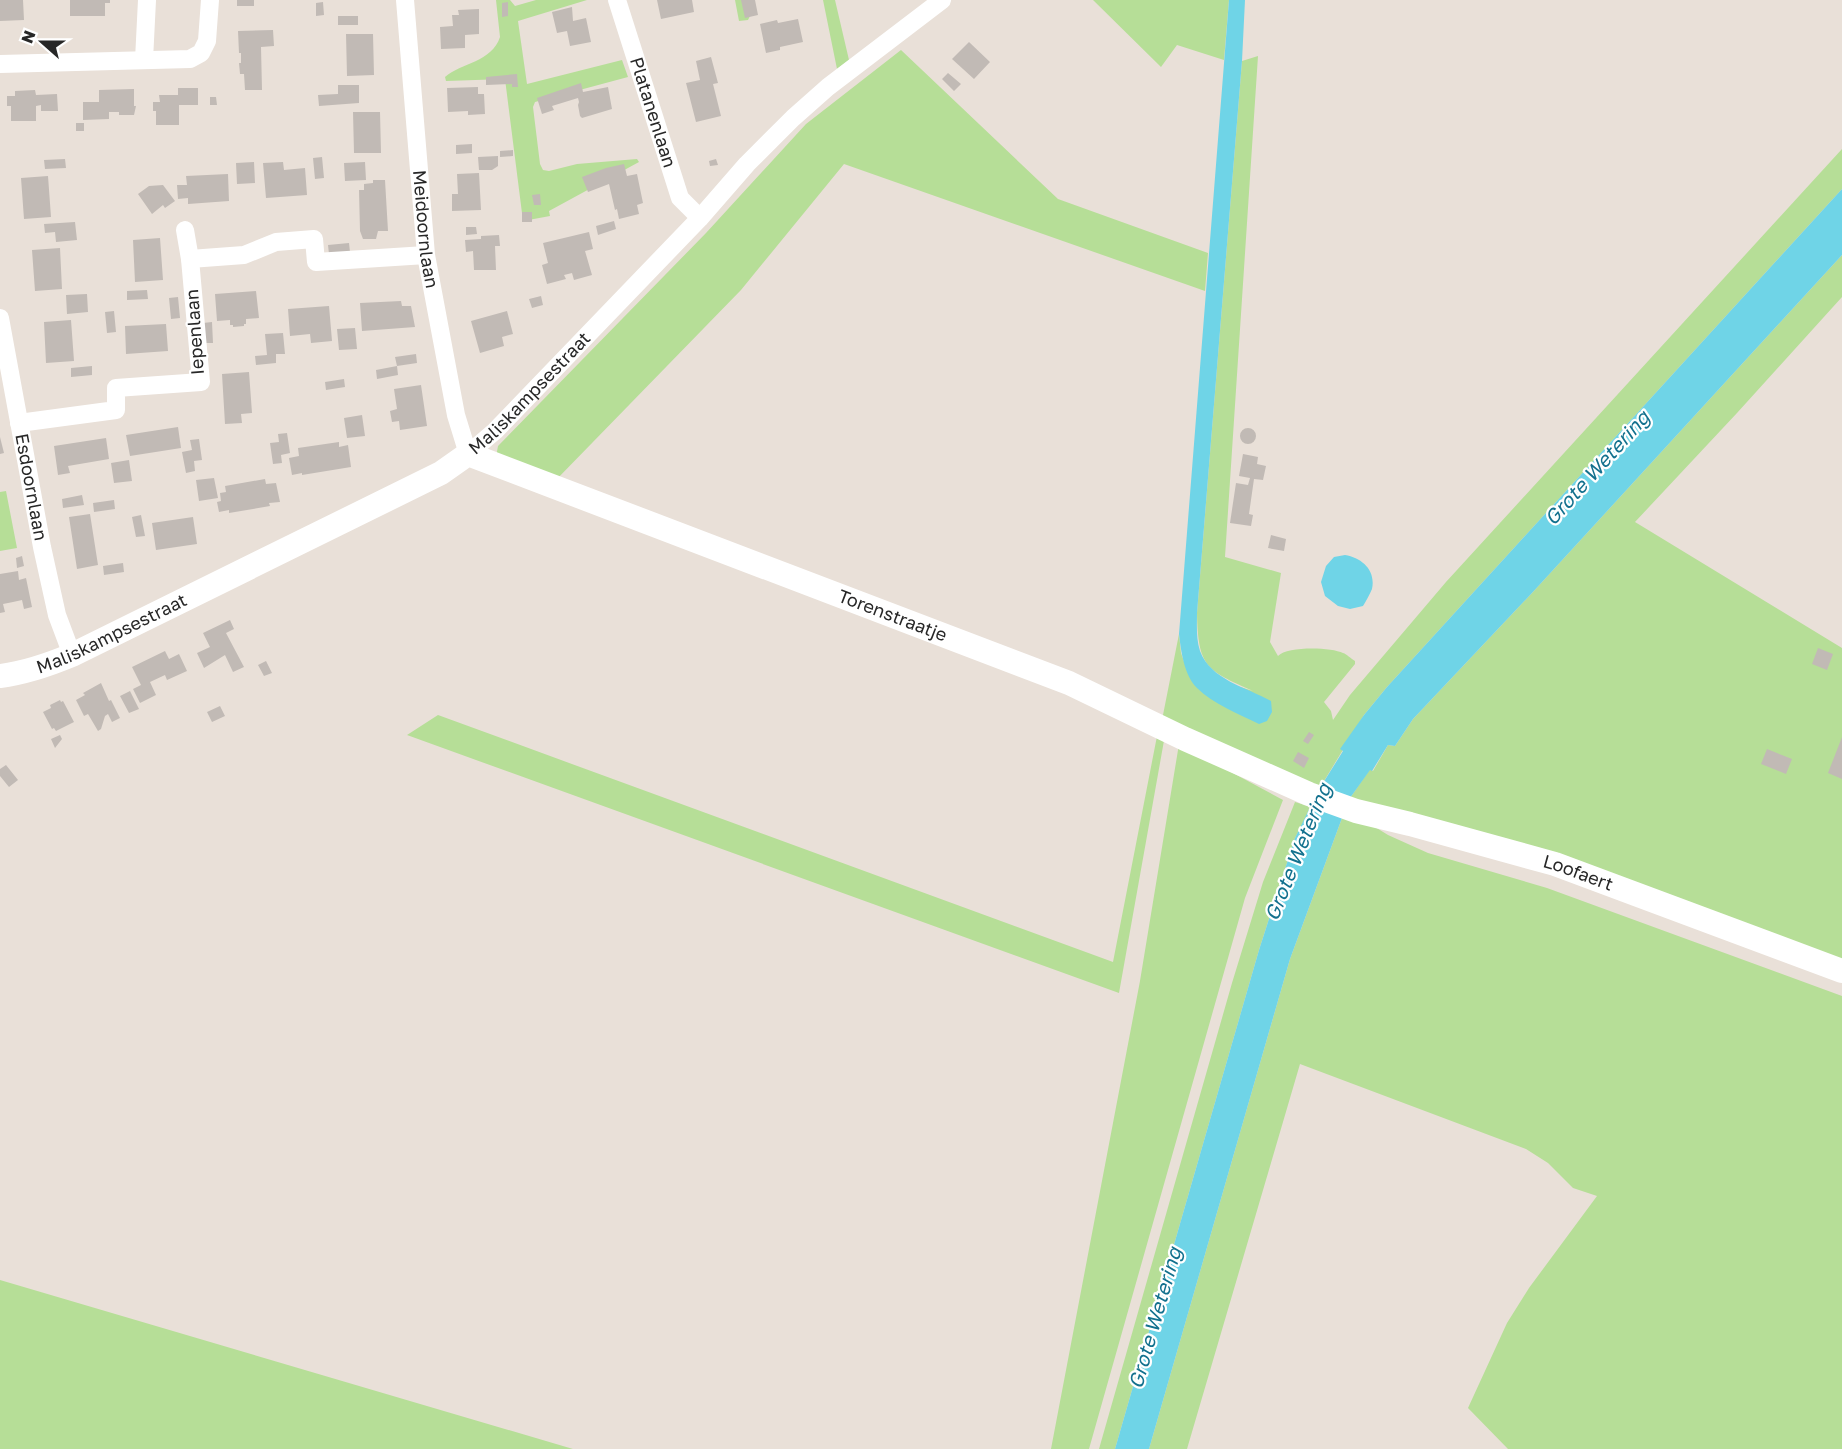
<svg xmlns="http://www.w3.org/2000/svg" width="1842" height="1449" font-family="'Golos Text',sans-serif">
	<rect width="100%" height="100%" fill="#e9e0d8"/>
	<path fill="#b6de97" d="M 496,0 L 510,0 L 515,6 L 536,0 L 587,0 L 518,21 L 527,84 L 622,60 L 628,77 L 535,102 L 533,107 L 540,164 L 543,170 L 549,171 L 577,164 L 637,159 L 639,162 L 549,211 L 550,216 L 523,221 L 505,79 L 446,81 L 445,77 C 461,63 492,62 500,37 Z
		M 735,0 L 747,0 L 750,16 L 748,20 L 739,21 Z
		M 823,0 L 835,0 L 849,60 L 837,69 Z
		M 1093,0 L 1229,0 L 1224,60 L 1177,45 L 1161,67 Z
		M 901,50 L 1058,199 L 1208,253 L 1205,291 L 844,164 L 741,290 L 555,481 L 496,457 L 498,446 L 706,233 L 806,124 Z
		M 1258,56 L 1225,557 L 1281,573 L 1270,642 L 1278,656 C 1287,646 1331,647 1343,653 C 1347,654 1351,659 1355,661 L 1355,664 L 1324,702 L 1331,711 L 1333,720 L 1350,695 L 1446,582 L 1842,149 L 1842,189 L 1387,687 L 1364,715 L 1318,791 L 1162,720 L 1179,634 L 1181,653 L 1187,670 L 1253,691 C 1206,670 1198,667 1197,613 L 1242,61 Z
		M 1842,255 L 1842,297 L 1737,413 L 1635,522 L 1842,648 L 1842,962 L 1350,798 L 1370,769 L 1373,771 L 1388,745 L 1395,746 L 1413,719 L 1532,593 Z
		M 6,491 L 17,548 L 0,551 L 0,492 Z
		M 438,715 L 1113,962 L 1158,731 L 1165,735 L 1119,993 L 407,735 Z
		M 1179,744 L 1283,800 L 1245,898 L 1089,1449 L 1051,1449 L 1140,981 Z
		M 1295,802 L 1311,807 L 1295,838 L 1259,950 L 1115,1449 L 1099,1449 L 1232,983 L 1263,882 Z
		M 1342,818 L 1375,827 L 1388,835 L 1428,853 L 1547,888 L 1842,996 L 1842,1449 L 1508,1449 L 1468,1408 L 1507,1323 L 1529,1288 L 1597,1196 L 1573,1188 L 1548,1163 L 1526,1149 L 1300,1064 L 1187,1449 L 1149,1449 L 1290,959 Z
		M 0,1280 L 573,1449 L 0,1449 Z"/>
	<path fill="#6fd4e7" d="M 1229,0 L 1245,0 L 1242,61 L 1197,613 C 1197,625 1196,639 1200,651 C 1211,680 1246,687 1271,701 L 1272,712 L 1267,721 L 1259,724 C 1239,714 1213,704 1197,688 C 1184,675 1181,651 1179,634 Z
		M 1842,189 L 1842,255 L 1532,593 L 1413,719 L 1395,746 L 1388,745 L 1372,771 L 1370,770 L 1350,798 L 1342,818 L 1290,959 L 1149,1449 L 1115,1449 L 1259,950 L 1295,838 L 1318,791 L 1343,751 L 1340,749 L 1364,715 L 1387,687 Z
		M 1345,555 C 1362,558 1376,570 1372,589 C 1370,594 1366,601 1363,606 L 1350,609 L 1338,606 L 1325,596 L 1321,582 L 1326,566 L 1334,557 Z"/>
	<path fill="#c1bab5" d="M 0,0 L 23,0 L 24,20 L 0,21 Z
		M 70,0 L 110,0 L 110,3 L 105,3 L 105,16 L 70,16 Z
		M 237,0 L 254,0 L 254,6 L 237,6 Z
		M 657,0 L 692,0 L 694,12 L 661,19 Z
		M 741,0 L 755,0 L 758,15 L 745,18 Z
		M 323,2 L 324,15 L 316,16 L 316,3 Z
		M 508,2 L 508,16 L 502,17 L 502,3 Z
		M 572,7 L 573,21 L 586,18 L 591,42 L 570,46 L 567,31 L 557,33 L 552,12 Z
		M 479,9 L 479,34 L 465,35 L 465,48 L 441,49 L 440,27 L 453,26 L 452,15 L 459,15 L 458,10 Z
		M 338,16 L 358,16 L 358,25 L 338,25 Z
		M 798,19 L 803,42 L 780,47 L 780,50 L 766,53 L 760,24 L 777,20 L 778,23 Z
		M 273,30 L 274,46 L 261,47 L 262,90 L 245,90 L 244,74 L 240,74 L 239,63 L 241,63 L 241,53 L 239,53 L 238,31 Z
		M 346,34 L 373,34 L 374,75 L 347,76 Z
		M 969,42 L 990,62 L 974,79 L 952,59 Z
		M 711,57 L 718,83 L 713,84 L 721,116 L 696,122 L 686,83 L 700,80 L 696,61 Z
		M 948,73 L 961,84 L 954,91 L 942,79 Z
		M 517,74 L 518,87 L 512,87 L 512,84 L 486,85 L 486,77 Z
		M 581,83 L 583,92 L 608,87 L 612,109 L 582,118 L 580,116 L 578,105 L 579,102 L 578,98 L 552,106 L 554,110 L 542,114 L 537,98 Z
		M 338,85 L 359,85 L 359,103 L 319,106 L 318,95 L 338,94 Z
		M 478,87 L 478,94 L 484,94 L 485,114 L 468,115 L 468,111 L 448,112 L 447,88 Z
		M 178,88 L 198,88 L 198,105 L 179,105 L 179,125 L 156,125 L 156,111 L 153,111 L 153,102 L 160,102 L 159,95 L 178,95 Z
		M 134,89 L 134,106 L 136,106 L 134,115 L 119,115 L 119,112 L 109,112 L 109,119 L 83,120 L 83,102 L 99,102 L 99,90 Z
		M 35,90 L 36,95 L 57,94 L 58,111 L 41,111 L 41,105 L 36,106 L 36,121 L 11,121 L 11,106 L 7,106 L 7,96 L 15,96 L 15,91 Z
		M 210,97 L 216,97 L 217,105 L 210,105 Z
		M 353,112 L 380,112 L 381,153 L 354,153 Z
		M 76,123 L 84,123 L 84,131 L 76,131 Z
		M 472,144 L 472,153 L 456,154 L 456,145 Z
		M 513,150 L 513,156 L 500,157 L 500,151 Z
		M 498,156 L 498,166 L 492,170 L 479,170 L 478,157 Z
		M 322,157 L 324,178 L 315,179 L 313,158 Z
		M 65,159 L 66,168 L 45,169 L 44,160 Z
		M 716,159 L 718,165 L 710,166 L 709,161 Z
		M 254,162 L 255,183 L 237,184 L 236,163 Z
		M 283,162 L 284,170 L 305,168 L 307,195 L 266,198 L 263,163 Z
		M 365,162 L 366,180 L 345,181 L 344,163 Z
		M 624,164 L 627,176 L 637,174 L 643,203 L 637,205 L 639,214 L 619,219 L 617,209 L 615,210 L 609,184 L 588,192 L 582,177 L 606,168 Z
		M 479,173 L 481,210 L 452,211 L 452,194 L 458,194 L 457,174 Z
		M 228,174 L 229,201 L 188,204 L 188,198 L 178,199 L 177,185 L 187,185 L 186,176 Z
		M 48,176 L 51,217 L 24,219 L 21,178 Z
		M 373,180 L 385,180 L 388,231 L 378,231 L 376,239 L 363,239 L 360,231 L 359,190 L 364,190 L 364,184 L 373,183 Z
		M 163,185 L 175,201 L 165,208 L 163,205 L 152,214 L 138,194 L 149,186 Z
		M 540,194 L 541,205 L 534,205 L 532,195 Z
		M 522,212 L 532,212 L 532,222 L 522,222 Z
		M 614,221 L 616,229 L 598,235 L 596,226 Z
		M 75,222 L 77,240 L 56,242 L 55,232 L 45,233 L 44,224 Z
		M 466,227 L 476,227 L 477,234 L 466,235 Z
		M 589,232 L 593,249 L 585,251 L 592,275 L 574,280 L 572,273 L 564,275 L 566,279 L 547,284 L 542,265 L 548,263 L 543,243 Z
		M 499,235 L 500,246 L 495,246 L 496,270 L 474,270 L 473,251 L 466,252 L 465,240 L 481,239 L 481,236 Z
		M 160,238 L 163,280 L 135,282 L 133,240 Z
		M 349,243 L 350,252 L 329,254 L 328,245 Z
		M 60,248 L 62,289 L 35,291 L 32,250 Z
		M 147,290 L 148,299 L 127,300 L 127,291 Z
		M 256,291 L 259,318 L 246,319 L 246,324 L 244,324 L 244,326 L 233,327 L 233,325 L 230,325 L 230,320 L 217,321 L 215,294 Z
		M 87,294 L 88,312 L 67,314 L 66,295 Z
		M 541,296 L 543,305 L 532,308 L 529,299 Z
		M 178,297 L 180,318 L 171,319 L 169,298 Z
		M 401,301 L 402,306 L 411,306 L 415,327 L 362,331 L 360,303 Z
		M 329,306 L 332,341 L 311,343 L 310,334 L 290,336 L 288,309 Z
		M 114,311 L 116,332 L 107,333 L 105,312 Z
		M 507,311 L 513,334 L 502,337 L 504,346 L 480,353 L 471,321 Z
		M 71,320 L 74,361 L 46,363 L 44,322 Z
		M 212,322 L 213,343 L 204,343 L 203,323 Z
		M 166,324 L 168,351 L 126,354 L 125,326 Z
		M 355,328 L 357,349 L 339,350 L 337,329 Z
		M 283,333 L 285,354 L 276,354 L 276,363 L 256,365 L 255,356 L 267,355 L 265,334 Z
		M 416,354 L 417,363 L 397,366 L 395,357 Z
		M 92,366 L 92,375 L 71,377 L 71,368 Z
		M 397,366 L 398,375 L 377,379 L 376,370 Z
		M 249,372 L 252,413 L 241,414 L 242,423 L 225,424 L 222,374 Z
		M 344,379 L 345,387 L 326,390 L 325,382 Z
		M 421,385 L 427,426 L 400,430 L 399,421 L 392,422 L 390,411 L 397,409 L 394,389 Z
		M 362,415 L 365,436 L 347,438 L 344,418 Z
		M 178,427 L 181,448 L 130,456 L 126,435 Z
		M1240 436a8 8 0 1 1 16 0a8 8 0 1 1-16 0Z
		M 287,433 L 290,453 L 281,455 L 282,463 L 273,464 L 270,443 L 279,442 L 278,434 Z
		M 0,437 L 4,453 L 0,454 Z
		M 106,438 L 109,459 L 68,466 L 70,473 L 58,475 L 54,446 Z
		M 199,439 L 202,460 L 194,461 L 195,471 L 186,473 L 182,452 L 192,450 L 190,440 Z
		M 339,442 L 339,447 L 348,445 L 351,467 L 302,475 L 302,473 L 292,475 L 289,458 L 299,456 L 298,448 Z
		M 1243,454 L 1258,457 L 1257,464 L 1266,466 L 1263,480 L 1254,479 L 1249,514 L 1253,515 L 1251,526 L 1230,523 L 1236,483 L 1248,485 L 1250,478 L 1239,476 Z
		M 129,460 L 132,481 L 114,483 L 111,463 Z
		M 214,478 L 218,498 L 199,501 L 196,480 Z
		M 265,479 L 266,484 L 276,483 L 280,502 L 269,503 L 270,506 L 229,513 L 229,510 L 219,512 L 217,502 L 221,501 L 220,493 L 226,492 L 225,486 Z
		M 82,495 L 84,505 L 63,508 L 62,499 Z
		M 114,500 L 115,509 L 94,512 L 93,503 Z
		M 90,514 L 98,565 L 77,569 L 69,517 Z
		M 141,515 L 145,536 L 136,537 L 132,517 Z
		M 193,517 L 197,544 L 156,550 L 152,523 Z
		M 1271,535 L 1286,539 L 1284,551 L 1268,548 Z
		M 22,556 L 24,566 L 17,568 L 16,558 Z
		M 123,563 L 124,572 L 104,575 L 103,566 Z
		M 18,571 L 19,580 L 26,578 L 32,607 L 24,609 L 22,600 L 13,602 L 3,604 L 5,612 L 0,613 L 0,574 Z
		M 230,620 L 234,629 L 226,633 L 244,667 L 233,672 L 225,655 L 204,668 L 197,653 L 210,647 L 203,633 Z
		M 1818,648 L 1833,654 L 1827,670 L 1812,664 Z
		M 165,651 L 169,659 L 179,654 L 187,671 L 167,680 L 165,675 L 150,682 L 156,695 L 140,703 L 133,689 L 141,685 L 132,667 Z
		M 266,661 L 272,673 L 264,676 L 258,665 Z
		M 101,683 L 109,701 L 111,700 L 120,718 L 112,722 L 108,714 L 105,716 L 101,729 L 98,731 L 88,714 L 84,716 L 76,700 L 85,695 L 83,693 Z
		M 130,691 L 139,709 L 129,713 L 120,696 Z
		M 60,700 L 61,702 L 63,701 L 74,722 L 56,731 L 54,728 L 52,729 L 43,712 L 51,708 L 50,705 Z
		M 220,706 L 225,716 L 212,722 L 207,712 Z
		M 1309,732 L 1314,735 L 1308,744 L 1303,741 Z
		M 60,735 L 62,739 L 55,748 L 51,739 Z
		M 1842,737 L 1842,779 L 1828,773 Z
		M 1767,749 L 1792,759 L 1786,774 L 1761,764 Z
		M 1298,752 L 1309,758 L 1304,768 L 1293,761 Z
		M 6,765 L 18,780 L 9,787 L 0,776 L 0,769 Z"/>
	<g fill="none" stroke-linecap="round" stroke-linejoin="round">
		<g stroke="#fff" stroke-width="18">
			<path id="s1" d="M 405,0 L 426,255 L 456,415 L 468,454 L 495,431 L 700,218 L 747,164 L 793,118 L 828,87 L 942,0"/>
			<path id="s2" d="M 617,0 L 680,198 L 700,218"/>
			<path d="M 144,60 L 147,0"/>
			<path d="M 0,64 L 190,59 L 201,53 L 207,41 L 210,0"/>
			<path d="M 190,259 L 244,255 L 276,242 L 314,239 L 316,262 L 426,255"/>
			<path id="s3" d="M 0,318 L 42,547 L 57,615 L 72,655"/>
			<path d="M 19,423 L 116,410 L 116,388 L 201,382 L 190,259 L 185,230"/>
		</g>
		<path stroke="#fff" stroke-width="24" id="s4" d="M 0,676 C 25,673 48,665 72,655 L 441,473 L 468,454 L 1069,683 L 1185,739 L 1309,794 L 1356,811 L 1410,824 L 1555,864 L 1842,971"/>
	</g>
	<g text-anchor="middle" stroke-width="4.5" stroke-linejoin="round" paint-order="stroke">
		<g font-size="18" fill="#272727" stroke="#fff">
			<text dy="6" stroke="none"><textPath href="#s2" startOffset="118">Platanenlaan</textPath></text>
			<text dy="6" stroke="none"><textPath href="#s1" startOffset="230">Meidoornlaan</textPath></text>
			<text transform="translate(195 332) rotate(-94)" y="6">Iepenlaan</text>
			<text dy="6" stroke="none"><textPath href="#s1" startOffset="546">Maliskampsestraat</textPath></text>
			<text dy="6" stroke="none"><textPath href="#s3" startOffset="172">Esdoornlaan</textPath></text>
			<text dy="6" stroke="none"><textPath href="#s4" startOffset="974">Torenstraatje</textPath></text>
			<text dy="6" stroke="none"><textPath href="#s4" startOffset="120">Maliskampsestraat</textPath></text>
			<text dy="6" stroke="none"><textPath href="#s4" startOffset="1708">Loofaert</textPath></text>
		</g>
		<g font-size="20" font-style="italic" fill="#13718e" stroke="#fff">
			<text transform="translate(1597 468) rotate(-48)" y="7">Grote Wetering</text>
			<text transform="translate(1298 852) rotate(-68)" y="7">Grote Wetering</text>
			<text transform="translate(1155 1318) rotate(-74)" y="7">Grote Wetering</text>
		</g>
	</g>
	<g transform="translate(42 42) rotate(291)" stroke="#ffffff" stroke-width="4.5" paint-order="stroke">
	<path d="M0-4.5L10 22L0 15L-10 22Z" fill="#272727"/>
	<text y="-9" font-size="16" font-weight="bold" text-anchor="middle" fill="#272727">N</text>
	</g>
</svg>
